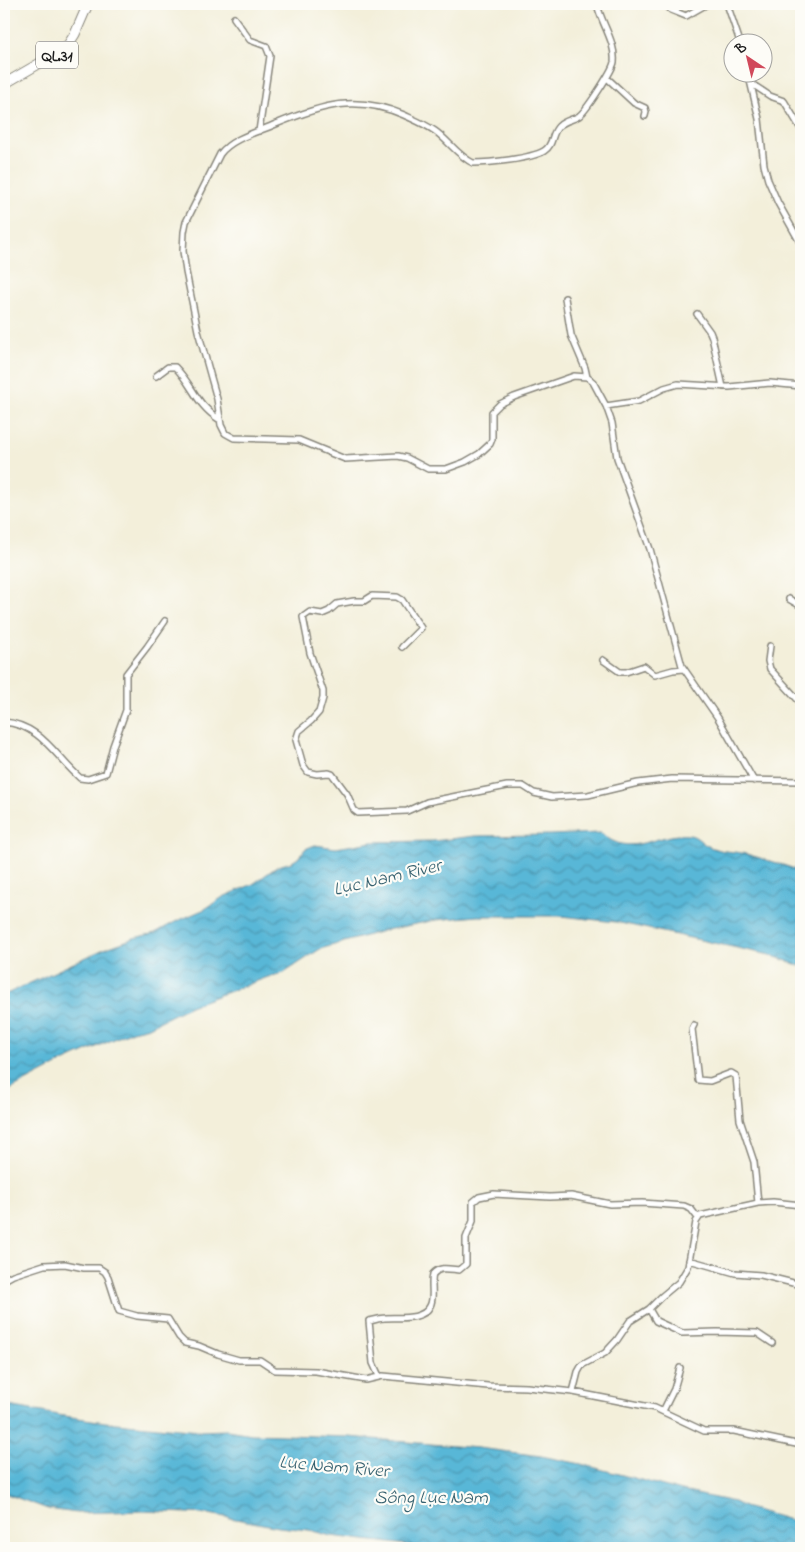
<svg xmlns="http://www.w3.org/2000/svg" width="805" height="1552" font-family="'Indie Flower',sans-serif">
	<defs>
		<pattern id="water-waves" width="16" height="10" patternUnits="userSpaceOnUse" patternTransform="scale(1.25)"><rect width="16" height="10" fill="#59b7d7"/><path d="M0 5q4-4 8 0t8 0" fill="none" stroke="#4994ae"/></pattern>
	</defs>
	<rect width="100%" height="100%" fill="#fdfcf7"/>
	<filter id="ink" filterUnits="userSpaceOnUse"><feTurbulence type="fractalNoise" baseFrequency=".02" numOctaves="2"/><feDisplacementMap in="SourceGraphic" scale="10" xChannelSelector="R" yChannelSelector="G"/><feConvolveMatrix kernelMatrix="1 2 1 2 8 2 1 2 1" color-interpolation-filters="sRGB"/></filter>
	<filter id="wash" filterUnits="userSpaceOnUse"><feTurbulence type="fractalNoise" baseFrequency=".0096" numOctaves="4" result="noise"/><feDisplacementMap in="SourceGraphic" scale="20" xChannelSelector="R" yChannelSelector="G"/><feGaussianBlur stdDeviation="1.12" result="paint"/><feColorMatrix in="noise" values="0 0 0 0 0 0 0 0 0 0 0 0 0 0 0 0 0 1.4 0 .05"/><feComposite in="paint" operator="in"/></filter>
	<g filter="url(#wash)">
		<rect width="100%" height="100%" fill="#f3efda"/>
		<path fill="url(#water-waves)" stroke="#3a6a7a" d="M 601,833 C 631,860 655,832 689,835 C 698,836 701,843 708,846 C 719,852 734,851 746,854 C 764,859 783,865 801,871 L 801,966 L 770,955 L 616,922 L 561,916 L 477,916 L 436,920 L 386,930 L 320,949 L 284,973 L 268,977 L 190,1006 L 149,1027 L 132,1031 L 63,1062 L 4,1093 L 4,995 L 104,949 L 134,938 L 155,933 L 175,922 L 205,909 L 223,897 L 253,884 L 278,866 L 292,862 L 298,858 L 305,849 L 315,845 L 336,848 L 372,842 L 433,841 L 475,836 L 550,835 Z
			M 4,1405 L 58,1415 L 105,1422 L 199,1431 L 227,1430 L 252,1434 L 349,1437 L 478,1448 L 541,1456 L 581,1464 L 682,1491 L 734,1502 L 744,1507 L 801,1523 L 801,1548 L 433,1548 L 331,1536 L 309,1530 L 279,1527 L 209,1514 L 143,1511 L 77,1513 L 48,1509 L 4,1493 Z"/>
	</g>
	<g filter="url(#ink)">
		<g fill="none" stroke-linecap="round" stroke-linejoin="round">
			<g stroke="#88867b" stroke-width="8">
				<path id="minor" d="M 597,4 C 601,23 616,42 614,62 C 613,70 586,111 579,116 C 573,120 565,120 559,126 C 551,133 554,145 544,151 C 530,159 489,163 473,163 C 458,156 448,140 435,131 C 425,124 415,120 404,115 C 356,94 322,105 276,124 C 258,132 232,138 220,154 L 186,222 L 184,232 L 183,251 L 186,272 L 198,331 L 217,399 L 221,425 L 225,433 L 234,438 L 299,440 L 345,459 L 398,456 L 407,458 L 428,469 L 446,469 L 465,462 L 479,454 L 490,444 L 492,439 L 492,412 L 500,404 L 514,397 L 574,376 L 587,377 L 593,382 L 606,406 L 612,423 L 617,458 L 650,549 L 682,666 L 718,718 L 754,781
					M 665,4 L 671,10 L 686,16 L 707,4
					M 727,4 L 740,42
					M 234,18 L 250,40 L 266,46 L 270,56 L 259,131
					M 748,72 L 759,119 L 764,165 L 768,180 L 778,203 L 801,244
					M 607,78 L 634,103 L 645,108 L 646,112 L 645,116
					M 752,84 L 770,96 L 784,101 L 801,129
					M 565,298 L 571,335 L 585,368 L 587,377
					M 697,314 L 710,332 L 712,337 L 723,387
					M 156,376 L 168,367 L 175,367 C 193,385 196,405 220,420
					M 606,406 L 639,401 L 664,388 L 678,384 L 729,387 L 770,383 L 801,386
					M 789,599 L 801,606
					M 770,646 L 768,661 L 770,669 L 801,703
					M 402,647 L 421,628 L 402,600 L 397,597 L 372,596 L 364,601 L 354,601 L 337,604 L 329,611 L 322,614 L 310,612 L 303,617 L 310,653 L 323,691 L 323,698 L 319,712 L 311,721 L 299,731 L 296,740 L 303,765 L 308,772 L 317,774 L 329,773 L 332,774 L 347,794 L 354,810 L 358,813 L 407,811 L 427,802 L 507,786 L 523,786 L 534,793 L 552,797 L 588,795 L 638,783 L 672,779 L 801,781
					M 603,660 L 620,672 L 626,672 L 644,666 L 655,675 L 673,670 L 684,669
					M 4,722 C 41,725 55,756 80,778 L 88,779 L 106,773 L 113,746 L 126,710 L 126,674 L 147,647 L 165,621
					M 694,1025 L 692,1029 L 698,1080 L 710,1081 L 731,1073 L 736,1076 L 740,1120 L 754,1162 L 758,1203
					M 689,1260 L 735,1273 L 761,1275 L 801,1285
					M 4,1280 L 13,1275 L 44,1265 L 65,1264 L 84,1268 L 99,1268 L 105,1272 L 108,1277 L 119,1311 L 137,1316 L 168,1319 L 179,1337 L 185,1343 L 199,1346 L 218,1354 L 239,1360 L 260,1360 L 275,1370 L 316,1371 L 366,1380 L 383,1376 L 488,1386 L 527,1387 L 573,1392 L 655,1408 L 704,1431 L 734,1431 L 801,1445
					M 649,1309 L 656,1321 L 682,1333 L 717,1332 L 757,1333 L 772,1343
					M 379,1376 L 373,1363 L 369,1321 C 375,1320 380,1318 385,1318 C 398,1317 423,1321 430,1306 C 435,1297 430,1284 433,1274 C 440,1266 449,1269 459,1270 L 466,1264 L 466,1238 L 473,1221 L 473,1202 L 479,1197 L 494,1194 L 550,1197 L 571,1196 L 610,1204 L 642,1203 L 684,1206 L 691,1209 L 698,1218
					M 573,1392 L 578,1372 L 582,1365 L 605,1353 L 617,1340 L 630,1321 L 649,1309 L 661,1297 L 679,1282 L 688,1267 L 696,1222 L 700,1216 L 758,1203 L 773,1202 L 801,1205
					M 663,1411 L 674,1389 L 680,1368"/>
			</g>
			<g stroke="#88867b" stroke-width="11">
				<path id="trunk" d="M 4,84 L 66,48 L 75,34 L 88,4"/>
			</g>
			<use href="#minor" stroke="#fff" stroke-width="5"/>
			<use href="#trunk" stroke="#fff" stroke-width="9"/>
		</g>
	</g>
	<g text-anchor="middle" stroke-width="4.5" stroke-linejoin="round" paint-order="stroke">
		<rect fill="#fdfcf7" stroke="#605f5e" stroke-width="1" x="36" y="41.5" width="42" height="27" rx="4"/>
		<g font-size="16" font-weight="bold" fill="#1c1c1c">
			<text x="57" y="61">QL.31</text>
		</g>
		<g font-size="19" font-style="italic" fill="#376270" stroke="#fdfcf7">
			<text transform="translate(387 876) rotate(-13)" y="7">Lục Nam River</text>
			<text transform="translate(334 1465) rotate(5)" y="7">Lục Nam River</text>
			<text x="431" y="1503">Sông Lục Nam</text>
		</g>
	</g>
	<rect width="805" height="1552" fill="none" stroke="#fdfcf7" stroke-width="20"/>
	<g transform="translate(748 58) rotate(325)"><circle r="24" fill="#fdfcf7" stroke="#a3a29f"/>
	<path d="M0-4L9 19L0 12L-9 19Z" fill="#d1495b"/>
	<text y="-8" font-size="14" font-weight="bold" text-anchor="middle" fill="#1c1c1c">B</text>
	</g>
</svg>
